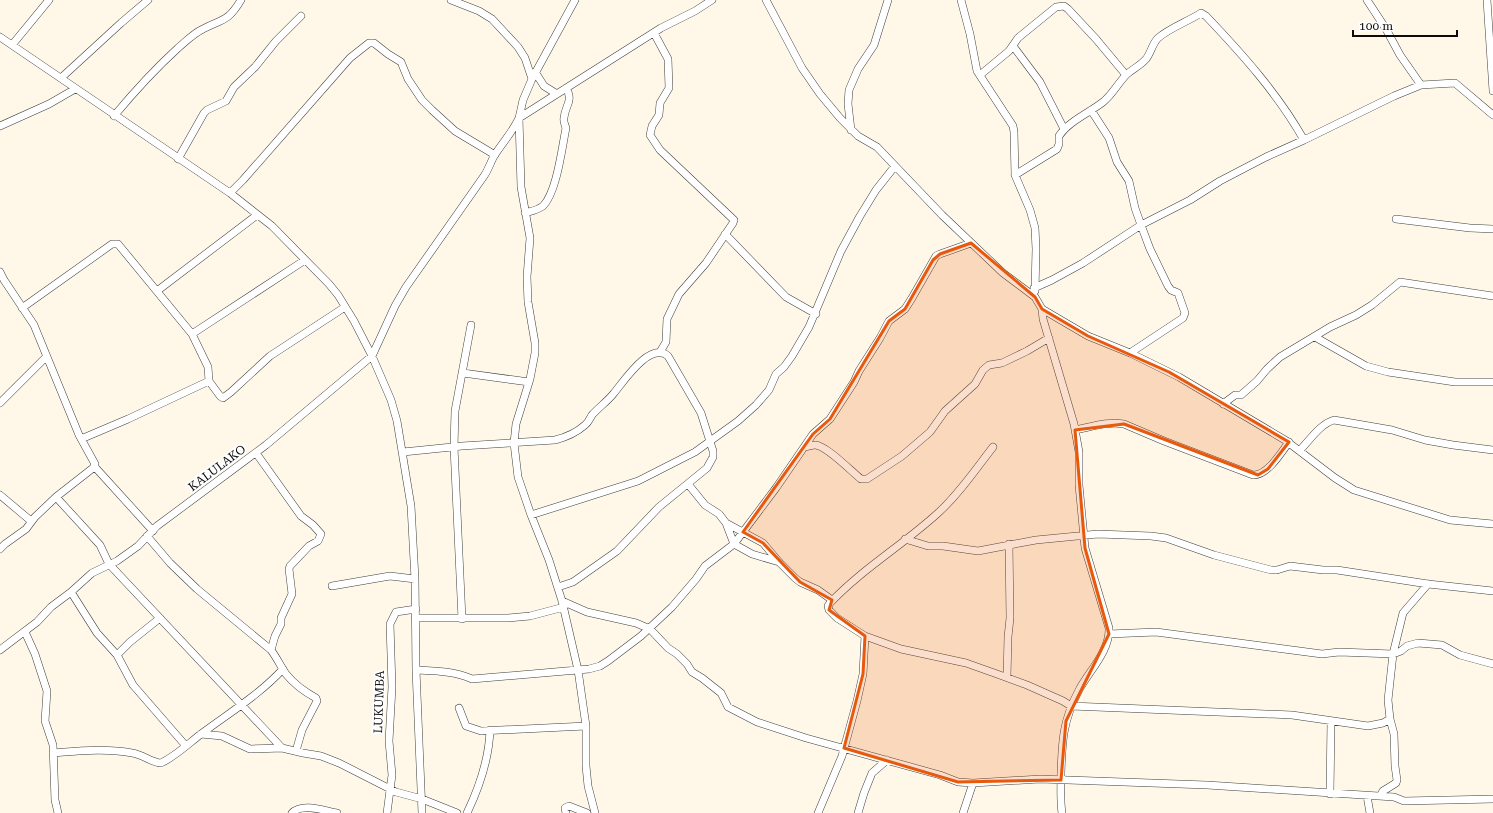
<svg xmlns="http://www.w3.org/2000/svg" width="1493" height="813" font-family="'Roboto Serif',serif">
	<rect width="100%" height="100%" fill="#fff8e9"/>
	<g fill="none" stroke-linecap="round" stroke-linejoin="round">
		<g stroke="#3e3e3e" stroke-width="8">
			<path id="minor" d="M 451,0 L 479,11 L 492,19 L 518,47 L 525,58 L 532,79
				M 575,0 L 532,79 L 523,100 L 519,118 L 521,187 L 530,238 L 527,277 L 528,302 L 535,343 L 535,353 L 530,379 L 516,424 L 514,443 L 518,477 L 531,515 L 549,560 L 562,601 L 578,670 L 586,726 L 586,766 L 588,786 L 595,813
				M 766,0 L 802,68 L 820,94 L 840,118 L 858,136 L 877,147 L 942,215 L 1003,273 L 1035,297 L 1042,309 L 1043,319 L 1074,424 L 1079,452 L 1079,485 L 1085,548 L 1109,628 C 1110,651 1089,671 1079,690 C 1063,720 1062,741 1061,773 C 1061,786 1060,800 1062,813
				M 961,0 L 970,34 L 977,71 L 1013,126 L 1014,132 L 1015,175 L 1030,210 L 1035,228 L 1036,249 L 1035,291
				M 1367,0 L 1386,29 L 1400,55 L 1421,85
				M 1487,0 L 1493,91
				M 654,33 L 668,59 L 669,88 L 660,103 L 659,115 L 652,126 L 650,135 L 660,150 L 734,220 L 733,223 L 706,263 L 679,294 L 667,319 L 666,342 L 660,352
				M 0,37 L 230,193 L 272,226 L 329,284 L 338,295 L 354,321 L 372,356 L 391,400 L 397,421 L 411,506 L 415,579 L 416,670 L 422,813
				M 12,45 L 49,0
				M 1013,46 L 1040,82 L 1064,129
				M 535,72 L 544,86 L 557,94
				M 980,75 L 1009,51 L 1018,38 L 1056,7 L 1064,6 L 1068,9 L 1096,39 L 1126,75
				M 61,78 L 121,23 L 148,0
				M 1091,110 L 1109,138 L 1117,162 L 1129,181 L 1135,208 L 1141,225 L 1150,249 L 1168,286 L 1171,290 L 1178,293 L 1185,313 L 1183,318 L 1130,353
				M 114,116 C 134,92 155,69 178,48 C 185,42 194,33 203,29 C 222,19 228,22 241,0
				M 0,126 L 49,104 L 75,89
				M 851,130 L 848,104 L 849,90 L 858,69 L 874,45 L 888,0
				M 178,159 L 204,113 L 207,110 L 226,101 L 234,87 L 255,67 L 276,41 L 301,16
				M 1015,175 L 1057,149 L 1059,144 L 1059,136 C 1069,121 1089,113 1103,102 C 1112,95 1118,83 1127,74 C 1133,69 1141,65 1146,59 C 1151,53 1152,44 1158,38 C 1171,27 1187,22 1201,13 L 1206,16 C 1243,55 1278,94 1304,140
				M 230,193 L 243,180 L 350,58 L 369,43 L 374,43 L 388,54 L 401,62 L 408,79 L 422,100 L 432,110 L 455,131 L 495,155
				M 525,213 C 532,211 538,210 543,206 C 557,192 562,147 566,128 C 565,125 563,121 564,118 C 565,105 574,101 566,88
				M 1396,219 L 1470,228 L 1493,229
				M 725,234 L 786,297 L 816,314
				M 0,272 L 4,280 L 34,325 L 79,435 L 95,464 L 93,468 L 56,497 L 35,517 L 26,529 L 5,544 L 0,549
				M 1034,288 L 1052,280 L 1083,263 L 1141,225 L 1190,200 L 1220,181 L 1266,157 L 1304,140 L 1394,96 L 1421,85 L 1455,83 L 1493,115
				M 157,291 L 257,215
				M 22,308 L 112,244 L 118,244 L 192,334 L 208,367 L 209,381 L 220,396 L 223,398 L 231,392 L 270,356 L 345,307
				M 1042,309 L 1088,336 L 1130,353 L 1179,377 L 1285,440 L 1335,478 L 1354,490 L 1450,520 L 1493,524
				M 192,334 L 305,260
				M 1315,337 L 1366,366 L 1388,372 L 1455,382 L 1493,382
				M 463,373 L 529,382
				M 0,403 L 46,357
				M 1223,404 L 1235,395 L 1241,395 L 1257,381 L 1267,369 L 1280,357 L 1330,327 L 1356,315 L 1372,305 L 1400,282 L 1493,296
				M 1075,430 C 1091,427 1108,421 1124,424 L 1164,441 L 1253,475 C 1267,476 1281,453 1289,442
				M 81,439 L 128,419 L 209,381
				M 805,447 C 808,447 812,445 815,445 C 826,445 852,472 861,479 L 867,479 L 902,456 L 930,432 L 945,411 L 975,384 L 983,370 L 989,365 L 1002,363 L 1027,351 L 1049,338
				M 993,447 C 975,470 959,494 938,513 C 903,545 862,569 830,603 L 828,606 L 829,610 L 837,618 L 865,636 L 901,649 L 966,663 L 997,674 L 1027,685 L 1063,701 L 1071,706 L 1292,715 L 1368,726 L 1383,723 L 1390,719
				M 1300,450 C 1310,440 1320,424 1334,420 L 1392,430 L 1425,440 L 1453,445 L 1493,450
				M 403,452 L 462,446 L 555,440 C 567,437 576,433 585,425 C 589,422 590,418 592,415 C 599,407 608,401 614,393 C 624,381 650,341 668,356 L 701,413 L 713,451 L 713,457 L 707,468 L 659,507 L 617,551 L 573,582 L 558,587
				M 256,453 L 301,516 L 313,525 L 321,534 L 318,541 L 309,546 L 290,566 L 289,569 L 292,594 L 281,618 L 281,624 L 275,636 L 271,650
				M 94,466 L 153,531
				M 688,484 L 705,505 L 719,514 L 726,523 L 763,543 L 779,562 L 795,578 L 800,582 L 818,590 L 832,600
				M 0,495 L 31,521
				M 56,497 L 100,545 L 109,564 L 282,748
				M 531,515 L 638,481 L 695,452 L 738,421 L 756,405 L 769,390 L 776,374 L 784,367 L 792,356 L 809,327 L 841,251 L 860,216 L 876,190 L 895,166
				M 726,523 L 734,544 L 752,554 L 779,562
				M 147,536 L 170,563 L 197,589 L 271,650 C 277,658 281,667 286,674 C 294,684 305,692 316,698 L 317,701 L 302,730 L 296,751
				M 905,539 L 928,546 L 943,546 L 978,551 L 1036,540 L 1098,534 L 1151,536 L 1166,538 L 1214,555 L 1271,570 L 1277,570 L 1290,566 L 1323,570 L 1337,570 L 1428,584 L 1493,591
				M 332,586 L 390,576 L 415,579
				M 71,592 L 97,633 L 117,655 L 133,685 L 186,746
				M 562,601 L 587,612 L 636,623 L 650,629 L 668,648 L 677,654 L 687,664 L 692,672 L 702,678 L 721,693 L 728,707 L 757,722 L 806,738 L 940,775 L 958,782 L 973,783 L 1040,779 L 1207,785 L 1394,797 L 1404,801 L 1493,799
				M 415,618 L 508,618 L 530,616 L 564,607
				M 462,619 L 454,447 L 455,411 L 471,325
				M 25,632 L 35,654 L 47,691 L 45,721 L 53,745 L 55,800 L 58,813
				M 1109,634 L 1156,632 L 1322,654 L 1339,652 L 1393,654 L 1401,651 L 1407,646 L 1418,643 L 1442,645 L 1460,655 L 1493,664
				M 0,650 L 37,622 L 51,607 L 71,592 L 92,573 L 117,561 L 138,546 L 157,526 L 266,445 L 372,356 L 395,306 L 406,287 L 484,176 C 489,169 491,160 496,153 C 504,141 513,131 519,118 L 661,28 L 695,11 L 712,0
				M 117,655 L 130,642 L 160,618
				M 416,670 C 436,671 454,671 472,679 L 589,669 L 600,666 L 608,661 L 641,636 L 672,607 L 696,579 L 705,566 L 734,544 L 776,488 L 813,434 L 830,419 L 854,382 L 859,371 L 880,338 L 889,321 L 905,309 L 912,298 L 936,256 L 940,254 L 971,243
				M 1007,677 L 1008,637 L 1010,618 L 1009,544
				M 459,708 L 466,726 L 481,731 L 586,726
				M 201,734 L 222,736 L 250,749 L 282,748 L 303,753 L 321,756 L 339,763 L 396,792 L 422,799 L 457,813
				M 53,753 C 79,751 106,748 132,753 C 142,754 152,763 161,763 C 176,756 188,744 201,734 C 229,713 259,695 283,669
				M 1330,794 L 1331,721
				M 1367,796 L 1370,813
				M 1380,796 L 1383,791 L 1396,783 L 1397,780 L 1395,766 L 1394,734 L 1390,719 L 1388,700 L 1393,654 L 1403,613 L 1428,584
				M 292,813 C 302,802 325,811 337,813
				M 387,813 L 392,775 L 389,741 L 392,687 L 390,624 L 396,612 L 416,609
				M 467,813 C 479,788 489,758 490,730
				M 566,813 L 565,808 L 569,806 L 587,813
				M 818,813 L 842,756 L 857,701 L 863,674 L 865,636
				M 858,813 L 864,793 L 872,773 L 887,760
				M 963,813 L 973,783"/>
		</g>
		<use href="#minor" stroke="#fff" stroke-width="7"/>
	</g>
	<path fill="#e8590c" fill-opacity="0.2" stroke="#e8590c" stroke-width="3" stroke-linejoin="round" d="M 971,243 L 1035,297 L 1042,309 L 1088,336 L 1169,372 L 1289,442 L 1268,469 L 1258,475 L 1124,424 L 1075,430 L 1085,548 L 1109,634 L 1066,721 L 1061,780 L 958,782 L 844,748 L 863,674 L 865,636 L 829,610 L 832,600 L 800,582 L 763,543 L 743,532 L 813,434 L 830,419 L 889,321 L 905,309 L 933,260 L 940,254 Z"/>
	<g text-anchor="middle" stroke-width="4" stroke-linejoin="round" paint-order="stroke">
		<g font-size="12" fill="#0b0b0b" stroke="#fff">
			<text transform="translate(217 468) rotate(-37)" y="4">KALULAKO</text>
			<text transform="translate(379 702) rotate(-88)" y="4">LUKUMBA</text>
		</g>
	</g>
	<path d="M1353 30v6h104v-6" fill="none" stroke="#0b0b0b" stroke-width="2"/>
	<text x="1359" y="30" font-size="12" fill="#0b0b0b" stroke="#ffffff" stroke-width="3" paint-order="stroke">100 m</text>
</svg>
